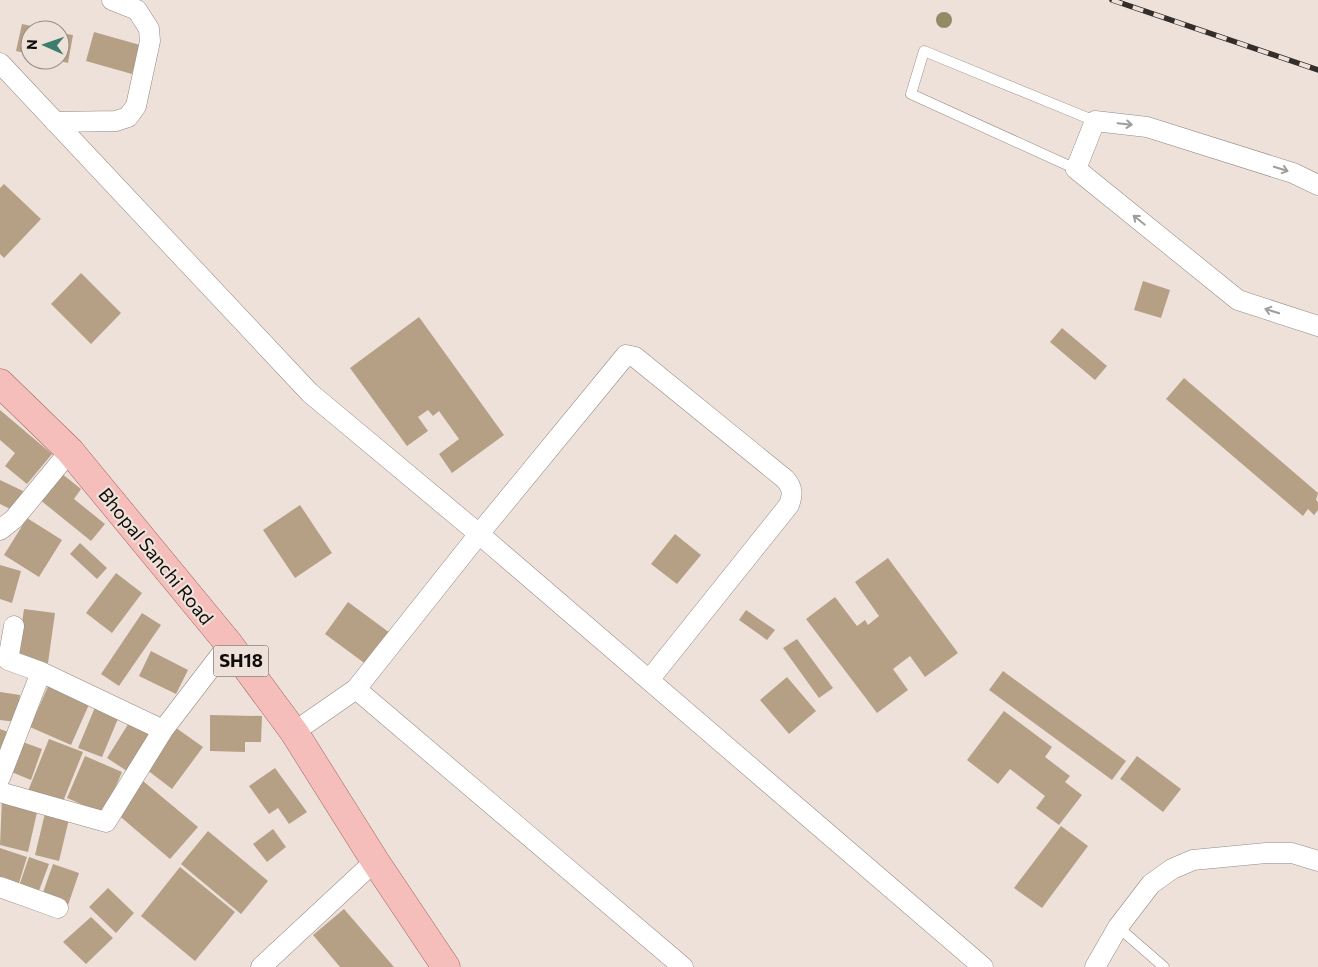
<svg xmlns="http://www.w3.org/2000/svg" width="1318" height="967" font-family="Commissioner,sans-serif">
	<rect width="100%" height="100%" fill="#eee1da"/>
	<path fill="#b5a086" d="M 22,24 L 45,29 L 30,30 L 30,54 L 16,51 Z
		M 94,32 L 140,45 L 132,74 L 86,61 Z
		M 60,33 L 73,35 L 68,63 L 60,61 Z
		M 4,184 L 41,219 L 4,258 L 0,254 L 0,188 Z
		M 81,273 L 121,313 L 91,344 L 51,304 Z
		M 1143,281 L 1170,290 L 1161,318 L 1134,310 Z
		M 419,317 L 504,435 L 452,473 L 439,454 L 459,439 L 439,411 L 433,416 L 428,410 L 418,417 L 428,431 L 407,446 L 350,368 Z
		M 1062,328 L 1107,366 L 1095,380 L 1050,342 Z
		M 1184,378 L 1318,493 L 1316,500 L 1318,502 L 1318,510 L 1314,515 L 1308,509 L 1303,516 L 1166,399 Z
		M 0,410 L 52,454 L 27,484 L 5,466 L 15,453 L 0,440 Z
		M 61,473 L 81,489 L 74,499 L 105,524 L 91,541 L 39,499 Z
		M 0,480 L 23,491 L 14,511 L 0,504 Z
		M 300,505 L 332,553 L 295,578 L 263,530 Z
		M 27,518 L 62,540 L 39,577 L 4,555 Z
		M 675,534 L 701,555 L 677,584 L 651,564 Z
		M 80,543 L 107,568 L 97,579 L 70,554 Z
		M 888,558 L 958,653 L 925,677 L 910,656 L 893,669 L 908,690 L 877,713 L 806,619 L 835,597 L 857,626 L 865,620 L 868,625 L 879,616 L 855,582 Z
		M 0,565 L 21,571 L 12,603 L 0,599 Z
		M 116,573 L 142,593 L 112,633 L 86,613 Z
		M 348,602 L 390,633 L 367,665 L 325,634 Z
		M 24,609 L 55,613 L 48,663 L 17,659 Z
		M 746,610 L 775,630 L 767,640 L 739,620 Z
		M 142,613 L 161,625 L 119,686 L 101,674 Z
		M 797,639 L 833,688 L 819,698 L 783,648 Z
		M 151,651 L 188,670 L 176,694 L 139,676 Z
		M 1003,671 L 1126,761 L 1112,780 L 989,690 Z
		M 787,677 L 816,711 L 789,734 L 760,700 Z
		M 50,682 L 91,700 L 71,745 L 30,727 Z
		M 0,692 L 20,695 L 16,722 L 0,720 Z
		M 96,705 L 120,714 L 102,757 L 78,748 Z
		M 1004,711 L 1052,747 L 1045,757 L 1070,776 L 1065,782 L 1082,795 L 1059,825 L 1036,808 L 1045,796 L 1010,769 L 998,784 L 967,760 Z
		M 210,715 L 262,716 L 261,742 L 245,742 L 245,752 L 210,751 Z
		M 132,718 L 155,733 L 130,773 L 107,758 Z
		M 172,725 L 203,747 L 172,789 L 142,766 Z
		M 0,729 L 8,732 L 0,756 Z
		M 49,739 L 83,752 L 62,804 L 28,791 Z
		M 20,741 L 42,749 L 31,780 L 9,771 Z
		M 85,756 L 122,772 L 104,814 L 67,798 Z
		M 1137,756 L 1181,789 L 1163,812 L 1120,779 Z
		M 275,768 L 307,812 L 289,824 L 278,808 L 269,814 L 249,786 Z
		M 143,781 L 198,827 L 170,859 L 116,813 Z
		M 2,799 L 38,808 L 28,852 L 0,845 Z
		M 46,809 L 70,815 L 59,861 L 35,855 Z
		M 1061,826 L 1088,846 L 1042,908 L 1014,888 Z
		M 273,829 L 286,847 L 267,862 L 253,844 Z
		M 208,831 L 268,881 L 241,914 L 181,864 Z
		M 0,848 L 27,857 L 18,886 L 0,881 Z
		M 29,857 L 49,864 L 37,896 L 18,889 Z
		M 53,864 L 79,873 L 67,908 L 41,898 Z
		M 180,867 L 235,912 L 195,961 L 141,916 Z
		M 108,888 L 134,913 L 116,933 L 89,907 Z
		M 344,909 L 394,967 L 340,967 L 313,935 Z
		M 91,917 L 113,938 L 86,964 L 63,942 Z"/>
	<g fill="none" stroke-linecap="round" stroke-linejoin="round">
		<g stroke="#958983" stroke-width="11">
			<path id="service" d="M 1076,169 L 911,94 L 924,51 L 1095,121
				M 1118,927 L 1164,967"/>
		</g>
		<g stroke="#958983" stroke-width="21">
			<path id="minor" d="M 0,63 L 310,393 L 479,534 L 983,967
				M 55,122 L 116,121 L 128,117 L 136,106 L 150,41 L 149,29 L 137,10 L 112,0
				M 1318,185 L 1293,173 L 1147,127 L 1095,121 L 1076,169 L 1238,300 L 1318,326
				M 0,530 L 14,519 L 70,451
				M 14,626 L 8,660 L 41,672 L 163,730
				M 356,689 L 683,967
				M 294,732 L 356,689 L 479,534 L 626,355 L 635,357 L 785,479 C 793,488 793,494 789,505 L 649,680
				M 0,778 L 41,672
				M 0,792 L 106,822 L 163,730 L 229,644
				M 0,887 L 58,908
				M 261,967 L 375,861
				M 1095,967 L 1118,927 L 1151,884 L 1172,869 L 1193,860 L 1266,853 L 1292,853 L 1318,861"/>
		</g>
		<g stroke="#a0645f" stroke-width="29">
			<path id="primary" d="M 0,383 L 70,451 L 229,644 L 294,732 L 375,861 L 446,967"/>
		</g>
		<use href="#service" stroke="#fff" stroke-width="10"/>
		<use href="#minor" stroke="#fff" stroke-width="20"/>
		<use href="#primary" stroke="#f5bebb" stroke-width="28"/>
		<g stroke="#332e2b" stroke-width="5.5">
			<path id="rail" d="M 1112,0 L 1318,70"/>
		</g>
		<use href="#rail" stroke="#eee1da" stroke-width="4" stroke-dasharray="11" stroke-linecap="butt"/>
	</g>
	<circle fill="#958a66" cx="944" cy="20" r="8"/>
	<defs><path id="oneway-shaft" d="M-6 0H5M1.5-3L5.5 0L1.5 3" fill="none" stroke-width="1.6" stroke-linecap="round" stroke-linejoin="round" transform="scale(1.25)"/></defs>
	<g stroke="#9f9e9d">
		<use href="#oneway-shaft" transform="translate(1125 124) rotate(6)"/>
		<use href="#oneway-shaft" transform="translate(1281 169) rotate(17)"/>
		<use href="#oneway-shaft" transform="translate(1139 220) rotate(-141)"/>
		<use href="#oneway-shaft" transform="translate(1272 311) rotate(-162)"/>
	</g>
	<g text-anchor="middle" stroke-width="4.5" stroke-linejoin="round" paint-order="stroke">
		<rect fill="#eee1da" stroke="#534c48" stroke-width="1" x="213.5" y="645.5" width="55" height="31" rx="4"/>
		<g font-size="18" font-weight="bold" fill="#100c0a">
			<text x="241" y="667">SH18</text>
		</g>
		<g font-size="19" fill="#100c0a" stroke="#eee1da">
			<text transform="translate(156 556) rotate(51)" y="7">Bhopal Sanchi Road</text>
		</g>
	</g>
	<g transform="translate(45 45) rotate(272)"><circle r="24" fill="#eee1da" stroke="#958c87"/>
	<path d="M0-4L9 19L0 12L-9 19Z" fill="#3c7d6d"/>
	<text y="-8" font-size="14" font-weight="bold" text-anchor="middle" fill="#100c0a">N</text>
	</g>
</svg>
